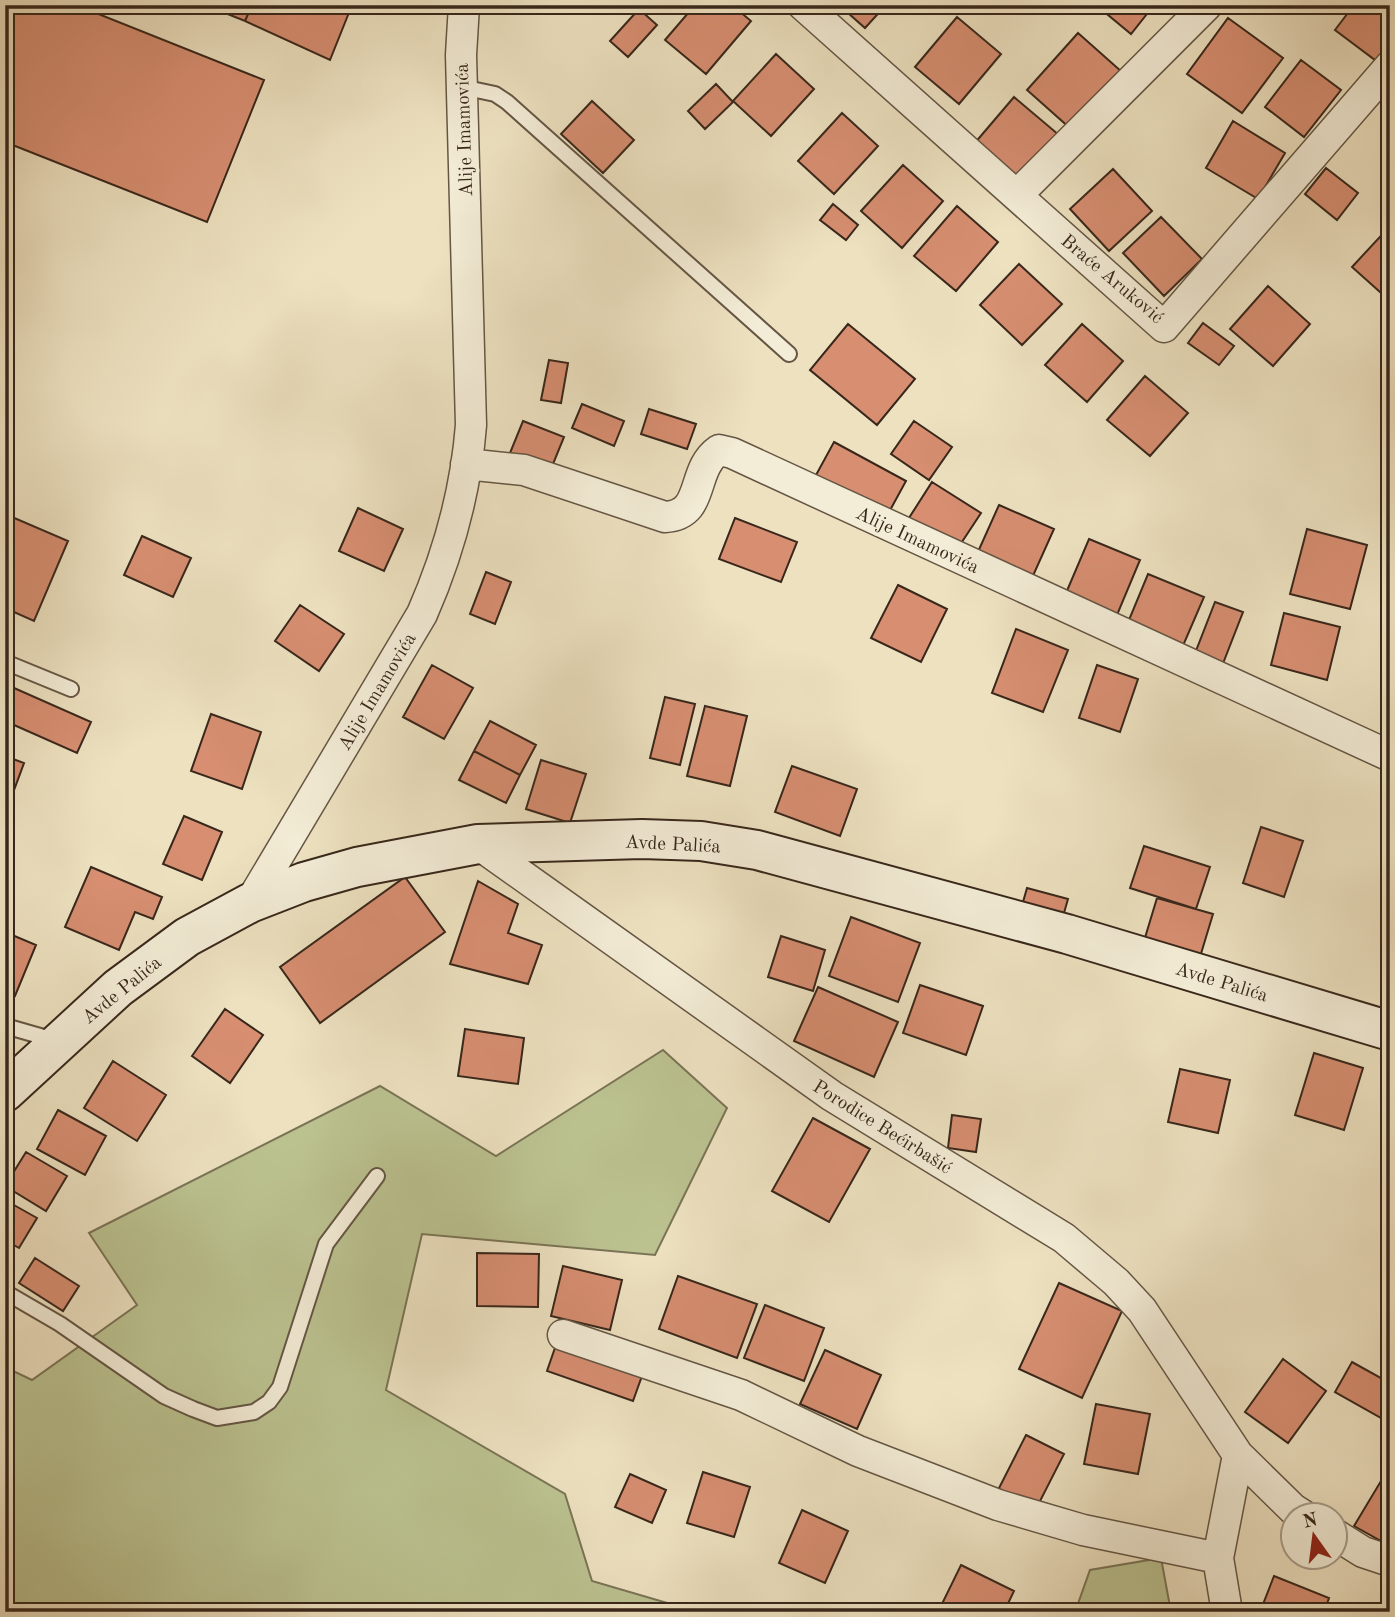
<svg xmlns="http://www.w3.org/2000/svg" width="1395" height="1617" font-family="'Old Standard TT',serif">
	<rect width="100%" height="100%" fill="#ede1c0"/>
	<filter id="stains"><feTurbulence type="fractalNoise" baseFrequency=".00286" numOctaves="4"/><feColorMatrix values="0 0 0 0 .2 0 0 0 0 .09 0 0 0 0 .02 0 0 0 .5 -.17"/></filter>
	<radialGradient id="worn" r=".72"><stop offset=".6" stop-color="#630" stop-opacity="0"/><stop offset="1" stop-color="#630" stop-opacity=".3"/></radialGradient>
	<path fill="#bbc290" stroke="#7a7456" stroke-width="2" d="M 663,1050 L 727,1108 L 655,1255 L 422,1234 L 386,1390 L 565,1494 L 592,1581 L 698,1612 L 5,1612 L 5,1367 L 32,1380 L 137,1305 L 89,1233 L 380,1086 L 496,1156 Z
		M 1161,1558 L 1171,1612 L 1075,1612 L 1090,1570 Z"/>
	<path fill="#d78e71" stroke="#38271b" stroke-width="2" d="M 5,5 L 76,5 L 264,80 L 207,222 L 5,142 Z
		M 205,5 L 252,5 L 245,21 Z
		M 252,5 L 352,5 L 330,60 L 245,21 Z
		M 695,5 L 732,5 L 751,21 L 706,74 L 665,40 Z
		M 839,5 L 886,5 L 865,28 Z
		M 1096,5 L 1154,5 L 1131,34 Z
		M 1354,5 L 1386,5 L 1390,8 L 1390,48 L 1379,63 L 1335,30 Z
		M 639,9 L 657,25 L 628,57 L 610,41 Z
		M 957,17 L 1001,54 L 959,104 L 915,67 Z
		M 1228,18 L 1283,58 L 1242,113 L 1187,74 Z
		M 1078,33 L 1122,72 L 1071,129 L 1027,90 Z
		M 776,54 L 814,89 L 771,136 L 733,101 Z
		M 1301,60 L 1341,90 L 1304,137 L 1265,107 Z
		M 716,84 L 733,102 L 705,129 L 688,111 Z
		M 1014,97 L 1059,135 L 1019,183 L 974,144 Z
		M 592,101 L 634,140 L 603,173 L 561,134 Z
		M 842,113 L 878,146 L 834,194 L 798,161 Z
		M 1233,121 L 1285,153 L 1258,199 L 1206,168 Z
		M 903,165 L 943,201 L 902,248 L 861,211 Z
		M 1326,168 L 1358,193 L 1337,220 L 1305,194 Z
		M 1113,169 L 1152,211 L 1109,251 L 1070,209 Z
		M 833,204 L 858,225 L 846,240 L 820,220 Z
		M 957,206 L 998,242 L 956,291 L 914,256 Z
		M 1161,217 L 1202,259 L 1164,296 L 1123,253 Z
		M 1390,226 L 1390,301 L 1352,267 Z
		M 1019,264 L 1062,304 L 1022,345 L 980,305 Z
		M 1268,286 L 1310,324 L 1273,366 L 1230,329 Z
		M 1203,323 L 1234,346 L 1219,365 L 1188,343 Z
		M 848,324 L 915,379 L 877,425 L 810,370 Z
		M 1082,324 L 1123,361 L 1087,402 L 1045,365 Z
		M 549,360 L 568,363 L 561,403 L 541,400 Z
		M 1145,376 L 1188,413 L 1150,456 L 1107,420 Z
		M 582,404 L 624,421 L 614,446 L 572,428 Z
		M 649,409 L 696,424 L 687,449 L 641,434 Z
		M 523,421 L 564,437 L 551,469 L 510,453 Z
		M 914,421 L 952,447 L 929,480 L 891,454 Z
		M 834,442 L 906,481 L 888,514 L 816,475 Z
		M 932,482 L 981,513 L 956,551 L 907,521 Z
		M 999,505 L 1054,529 L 1032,578 L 977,554 Z
		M 358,508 L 403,529 L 384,571 L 339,551 Z
		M 5,514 L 68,541 L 34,621 L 5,608 Z
		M 735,518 L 797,542 L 781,582 L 719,559 Z
		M 1307,529 L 1367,545 L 1350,609 L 1290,594 Z
		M 142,536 L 191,558 L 173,597 L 124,575 Z
		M 1089,539 L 1140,560 L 1117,615 L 1066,593 Z
		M 486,572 L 511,582 L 495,624 L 470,614 Z
		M 1148,574 L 1204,597 L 1179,655 L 1124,632 Z
		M 898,585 L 947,609 L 921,662 L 871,638 Z
		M 1215,602 L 1243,612 L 1222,666 L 1194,656 Z
		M 300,605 L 344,634 L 319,671 L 275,641 Z
		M 1284,613 L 1340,627 L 1327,680 L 1271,665 Z
		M 1016,629 L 1068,650 L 1043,712 L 992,693 Z
		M 432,665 L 473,688 L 444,739 L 403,717 Z
		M 1097,665 L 1138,679 L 1120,732 L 1079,718 Z
		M 5,684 L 91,722 L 77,753 L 5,721 Z
		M 665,697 L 695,704 L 680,765 L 650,758 Z
		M 705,706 L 747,716 L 730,786 L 687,776 Z
		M 211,714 L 261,732 L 242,789 L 191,771 Z
		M 490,721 L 536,745 L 520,775 L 474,751 Z
		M 474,751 L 520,775 L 506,803 L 459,780 Z
		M 5,756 L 24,763 L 7,809 L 5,808 Z
		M 541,760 L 586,774 L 570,823 L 526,809 Z
		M 792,766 L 857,789 L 840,836 L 775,812 Z
		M 184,816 L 222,832 L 202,880 L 163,864 Z
		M 1261,827 L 1303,841 L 1284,897 L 1243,883 Z
		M 1144,846 L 1210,867 L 1196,909 L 1130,888 Z
		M 91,867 L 162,897 L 153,919 L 135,912 L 119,950 L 65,927 Z
		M 405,877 L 445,932 L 320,1023 L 280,967 Z
		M 478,881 L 518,904 L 508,933 L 542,945 L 528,984 L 450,964 Z
		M 1027,888 L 1068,899 L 1062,920 L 1021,909 Z
		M 1157,898 L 1213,914 L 1200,957 L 1144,941 Z
		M 851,917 L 920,943 L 898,1002 L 829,976 Z
		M 5,932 L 36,945 L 15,996 L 5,992 Z
		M 781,936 L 825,950 L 813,991 L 768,977 Z
		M 920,985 L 983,1006 L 966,1055 L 903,1033 Z
		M 818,987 L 898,1022 L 874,1077 L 794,1041 Z
		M 225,1009 L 263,1035 L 230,1083 L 192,1056 Z
		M 465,1029 L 524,1038 L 518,1084 L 458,1076 Z
		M 1314,1053 L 1363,1068 L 1344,1130 L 1295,1115 Z
		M 113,1061 L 166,1095 L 137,1141 L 84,1108 Z
		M 1180,1069 L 1230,1080 L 1218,1133 L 1168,1122 Z
		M 58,1110 L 106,1136 L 85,1175 L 37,1149 Z
		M 952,1115 L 981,1119 L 976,1152 L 948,1148 Z
		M 813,1118 L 870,1149 L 829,1222 L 772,1191 Z
		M 26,1152 L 67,1176 L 46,1211 L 5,1186 Z
		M 5,1200 L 37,1218 L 19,1248 L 5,1240 Z
		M 477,1253 L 539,1254 L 538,1307 L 477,1306 Z
		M 35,1258 L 79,1286 L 63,1311 L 19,1283 Z
		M 563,1266 L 622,1280 L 610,1330 L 551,1316 Z
		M 678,1276 L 757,1304 L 737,1358 L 659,1329 Z
		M 1059,1283 L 1122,1311 L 1082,1398 L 1019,1369 Z
		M 765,1305 L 824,1328 L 804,1381 L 744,1358 Z
		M 557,1342 L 643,1373 L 633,1401 L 547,1371 Z
		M 825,1350 L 881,1375 L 857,1429 L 800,1404 Z
		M 1283,1359 L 1326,1391 L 1288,1443 L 1245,1412 Z
		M 1352,1362 L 1390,1383 L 1390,1423 L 1335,1392 Z
		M 1096,1404 L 1150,1414 L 1138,1474 L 1084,1464 Z
		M 1026,1435 L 1064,1454 L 1035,1511 L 997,1492 Z
		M 1390,1466 L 1390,1546 L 1354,1526 Z
		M 703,1472 L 750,1487 L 734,1537 L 687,1523 Z
		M 630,1474 L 666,1490 L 652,1523 L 615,1507 Z
		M 802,1510 L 848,1531 L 825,1583 L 779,1563 Z
		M 961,1565 L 1014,1591 L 1004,1612 L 938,1612 Z
		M 1274,1576 L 1329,1598 L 1324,1612 L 1260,1612 Z"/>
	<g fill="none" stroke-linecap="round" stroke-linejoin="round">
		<g stroke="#655644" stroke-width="18">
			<path id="lane" d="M 462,87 L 495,94 L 507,102 L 789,354
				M 5,662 L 71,689
				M 5,1026 L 54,1040
				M 5,1292 L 60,1324 L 164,1396 L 193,1409 L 217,1418 L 254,1412 L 269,1402 L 280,1387 L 326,1244 L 377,1176"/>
		</g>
		<g stroke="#655644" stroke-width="33">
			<path id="street" d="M 803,5 L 1164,327 L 1390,66
				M 1017,195 L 1207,5
				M 466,464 L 524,470 L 665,517 C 706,515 690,470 719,450 L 732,453 L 1390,756
				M 478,844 L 832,1096 L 1064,1238 L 1116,1282 L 1142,1310 L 1238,1455 L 1218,1558 L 1227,1612
				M 250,903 L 422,614 C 448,555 466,489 471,425 L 461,55 L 464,5
				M 563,1335 L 741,1395 L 858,1451 L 998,1505 L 1083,1530 L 1218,1558
				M 1238,1455 L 1293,1509 L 1304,1516
				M 1336,1535 L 1363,1552 L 1390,1561"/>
		</g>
		<g stroke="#38271b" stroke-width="42">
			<path id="secondary" d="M 5,1092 L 118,988 L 187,937 L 250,903 L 304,882 L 357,867 L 478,844 L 642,839 L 701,841 L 757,850 L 1067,934 L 1390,1031"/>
		</g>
		<use href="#lane" stroke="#f3ecd6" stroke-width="14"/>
		<use href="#street" stroke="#f3ecd6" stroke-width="30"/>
		<use href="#secondary" stroke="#f3ecd6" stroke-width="38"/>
	</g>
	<g text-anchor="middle" stroke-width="7" stroke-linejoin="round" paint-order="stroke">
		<g font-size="19" fill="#38271b" stroke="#f3ecd6">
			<text transform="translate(463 130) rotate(-92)" y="7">Alije Imamovića</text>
			<text transform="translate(1113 278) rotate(40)" y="7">Braće Aruković</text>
			<text transform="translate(918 539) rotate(25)" y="7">Alije Imamovića</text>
			<text transform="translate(376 691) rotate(-59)" y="7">Alije Imamovića</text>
			<text transform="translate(673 843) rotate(3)" y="7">Avde Palića</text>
			<text transform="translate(1222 981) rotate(17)" y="7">Avde Palića</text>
			<text transform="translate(121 989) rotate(-39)" y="7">Avde Palića</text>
			<text transform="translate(883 1126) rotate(32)" y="7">Porodice Bećirbašić</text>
		</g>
	</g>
	<rect width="1395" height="1617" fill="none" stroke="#ede1c0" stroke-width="28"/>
	<rect x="7" y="7" width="1381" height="1603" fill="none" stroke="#38271b" stroke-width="3.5"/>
	<rect x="14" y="14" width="1367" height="1589" fill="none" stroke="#38271b" stroke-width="2"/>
	<g transform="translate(1314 1536) rotate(346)"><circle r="33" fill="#f3ecd6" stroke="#a89d8b" stroke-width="2"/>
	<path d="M0-5L12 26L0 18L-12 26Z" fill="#8f2418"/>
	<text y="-10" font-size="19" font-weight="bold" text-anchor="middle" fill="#38271b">N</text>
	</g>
	<rect width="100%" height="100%" filter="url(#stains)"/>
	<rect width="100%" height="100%" fill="url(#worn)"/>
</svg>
